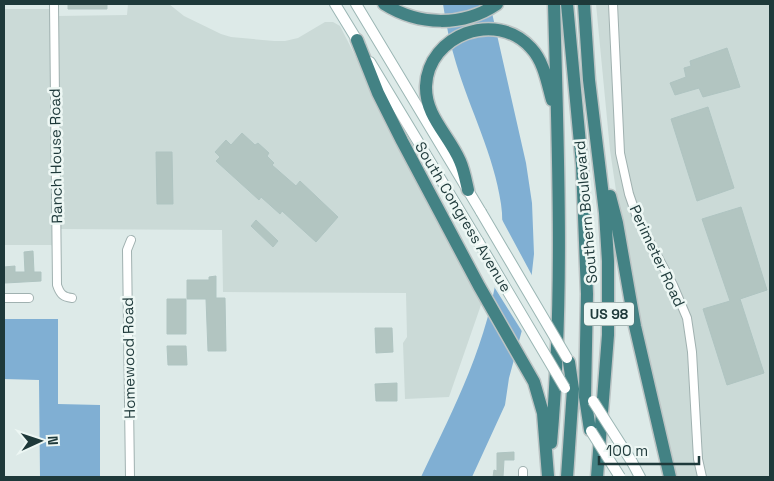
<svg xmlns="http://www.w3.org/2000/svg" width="774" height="481" font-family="'Space Grotesk',sans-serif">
	<rect width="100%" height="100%" fill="#ddeae8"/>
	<path fill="#cbdad7" d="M 128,4 L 169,4 L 184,16 L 221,34 L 231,37 L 274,41 L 285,41 L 298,38 L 325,22 L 333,22 L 340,26 L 436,215 L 443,232 L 482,302 L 449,397 L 405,399 L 403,343 L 407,337 L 406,293 L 223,292 L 222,230 L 59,229 L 56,16 L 127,15 Z
		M 596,4 L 770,4 L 770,477 L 675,477 L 643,343 L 624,245 L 610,150 Z
		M 4,9 L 50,9 L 54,247 L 51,245 L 4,245 Z"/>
	<path fill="#80afd3" d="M 443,4 L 490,4 L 526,163 L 532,203 L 534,254 L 528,308 L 509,378 L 505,405 L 472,477 L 421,477 C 455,406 489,341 499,261 C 501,242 504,223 501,204 C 494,155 470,110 456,63 C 450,44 446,24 443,4 Z
		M 4,319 L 58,319 L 58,404 L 100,405 L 100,477 L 40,477 L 39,380 L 4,379 Z"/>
	<path fill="#ddeae8" d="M 499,214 L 535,281 L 530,308 L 523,333 L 493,285 L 500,233 Z"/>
	<path fill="#b2c5c1" stroke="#afc4c1" d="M 68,4 L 107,4 L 107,9 L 68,9 Z
		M 727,48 L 740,87 L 703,97 L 699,88 L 675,95 L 670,83 L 686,77 L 684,68 L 691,66 L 690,61 Z
		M 708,107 L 734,188 L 697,201 L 671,119 Z
		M 242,133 L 255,145 L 258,143 L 269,153 L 267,156 L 274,163 L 272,165 L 296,186 L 300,181 L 338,217 L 316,242 L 282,211 L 280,214 L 261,197 L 259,200 L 216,161 L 220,157 L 215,152 L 226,140 L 231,145 Z
		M 156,152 L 172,152 L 173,204 L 157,204 Z
		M 741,207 L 767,290 L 740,299 L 764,373 L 727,385 L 703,309 L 730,301 L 702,219 Z
		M 256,220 L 278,241 L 273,247 L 251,226 Z
		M 33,251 L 34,272 L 41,272 L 41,281 L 5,283 L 4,267 L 15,266 L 15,272 L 25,272 L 24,252 Z
		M 216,276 L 216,298 L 225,298 L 226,351 L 208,351 L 206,299 L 187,299 L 187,280 L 209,280 L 209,277 Z
		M 167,299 L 186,299 L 186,334 L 167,334 Z
		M 375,328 L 392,328 L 393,352 L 376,353 Z
		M 167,346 L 186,346 L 187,365 L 168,365 Z
		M 397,383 L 397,401 L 376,401 L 375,384 Z
		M 514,452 L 514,460 L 504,460 L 503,477 L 493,477 L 494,470 L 497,471 L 497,453 Z"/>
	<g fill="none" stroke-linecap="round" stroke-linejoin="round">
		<g stroke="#a0b1b0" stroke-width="10">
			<path id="minor" d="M 54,4 L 57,285 C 60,294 63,297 72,298
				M 613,4 L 620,153 L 629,194 L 638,220 L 673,285 L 687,318 L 692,352 L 698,459 L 702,477
				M 4,298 L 29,298
				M 130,477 L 127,250 L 131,240
				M 523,477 L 523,471"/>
		</g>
		<g stroke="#9bb6b4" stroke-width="12">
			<path id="secondary" d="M 335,4 L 360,45
				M 356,4 L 481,212
				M 370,62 L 478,241
				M 632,462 L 640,477"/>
		</g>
		<g stroke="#bcc4c4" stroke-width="15">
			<path id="trunk" d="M 384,4 C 419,26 463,27 497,4
				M 567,4 L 582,165 L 587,294 L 585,397 L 590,430
				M 584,4 L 589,80 L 605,213 L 608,261 L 608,335 L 597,477
				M 357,40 L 378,93 L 402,141 L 479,286 L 534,382 L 543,413 L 548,476
				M 468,190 C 466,181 464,170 460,161 C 449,135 425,116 426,86 C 428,35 496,9 531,48 C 544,62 547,82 552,100
				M 610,196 L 617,223 L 635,326 L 670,477
				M 551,443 C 564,297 558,150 554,4
				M 567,477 L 573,389 L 569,362"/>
		</g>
		<use href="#minor" stroke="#fff" stroke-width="8"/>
		<use href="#secondary" stroke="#fff" stroke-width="10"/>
		<use href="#trunk" stroke="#438284" stroke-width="12"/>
		<g stroke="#9bb6b4" stroke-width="12" stroke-linecap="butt">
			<path id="secondary-bridge" d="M 481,212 L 567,358
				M 478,241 L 565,388
				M 593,401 L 632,462
				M 591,431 L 620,477"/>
		</g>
		<use href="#secondary-bridge" stroke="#fff" stroke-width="10"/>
	</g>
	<g text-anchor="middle" stroke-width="5" stroke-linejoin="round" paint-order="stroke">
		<rect fill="#edf7f4" stroke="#5c7272" stroke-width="1" x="584" y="302.5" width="50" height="23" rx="4"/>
		<g font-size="14" font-weight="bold" fill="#1e393a">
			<text x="609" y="319">US 98</text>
		</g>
		<g font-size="15" fill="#1e393a" stroke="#edf7f4">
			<text transform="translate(56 156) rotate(-91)" y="5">Ranch House Road</text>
			<text transform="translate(586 212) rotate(-95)" y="5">Southern Boulevard</text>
			<text transform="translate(463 217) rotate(59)" y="5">South Congress Avenue</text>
			<text transform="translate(657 256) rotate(65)" y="5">Perimeter Road</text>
			<text transform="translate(129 358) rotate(-91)" y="5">Homewood Road</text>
		</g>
	</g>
	<rect width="774" height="481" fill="none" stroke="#1e393a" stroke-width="10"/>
	<g transform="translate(40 441) rotate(87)" stroke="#edf7f4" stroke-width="4" paint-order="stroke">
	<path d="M0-4L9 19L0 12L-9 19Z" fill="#1e393a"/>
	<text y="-8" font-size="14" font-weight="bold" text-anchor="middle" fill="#1e393a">N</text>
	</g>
	<path d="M599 456v8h100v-8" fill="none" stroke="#1e393a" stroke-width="2.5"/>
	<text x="606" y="456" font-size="15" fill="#1e393a" stroke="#edf7f4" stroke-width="4" paint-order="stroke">100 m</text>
</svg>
